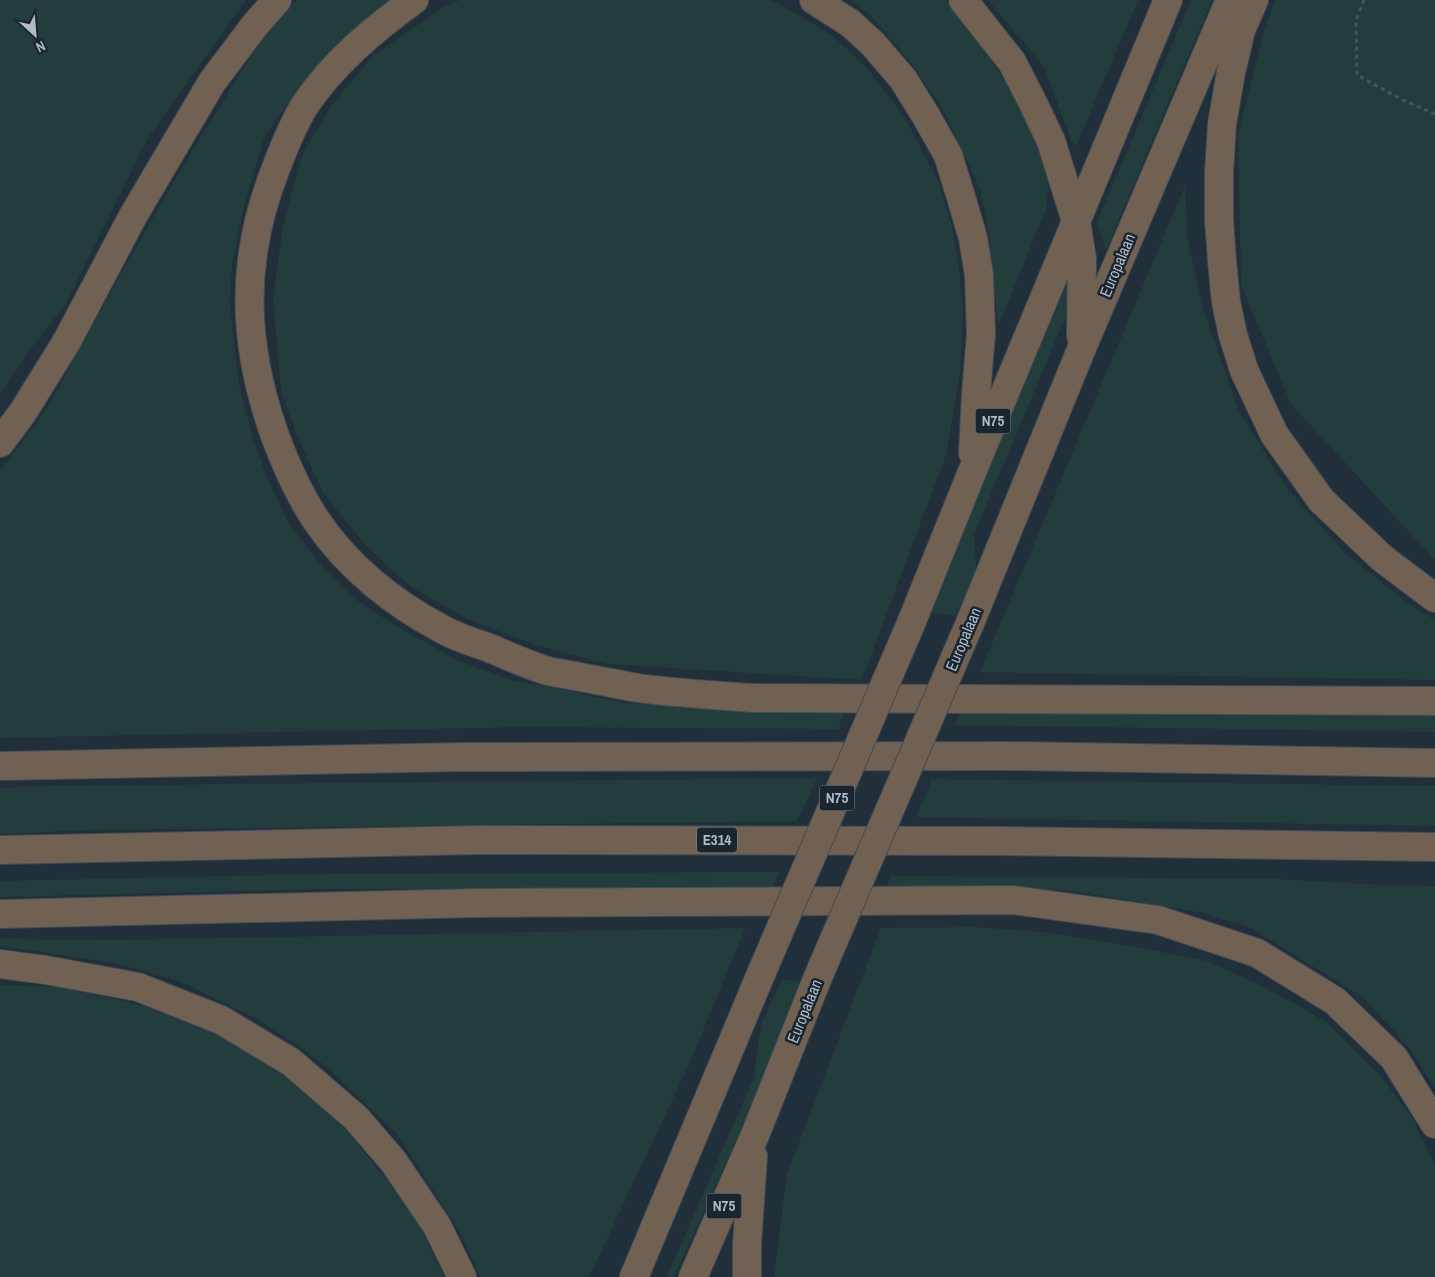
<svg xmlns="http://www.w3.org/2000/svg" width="1435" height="1277" font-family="'Archivo Narrow',sans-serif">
	<rect width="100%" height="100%" fill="#212f3b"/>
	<path fill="#233c3c" d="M 0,0 L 246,0 L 148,138 L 66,304 L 26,355 L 0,394 Z
		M 297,0 L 392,0 L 350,34 L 311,74 L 265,135 L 244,207 L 232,264 L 230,304 L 239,385 L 253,438 L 268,480 L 288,522 L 324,569 L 355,599 L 396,626 L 459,661 L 515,681 L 553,687 L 622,703 L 845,711 L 838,729 L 516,727 L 0,738 L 0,471 L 46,410 L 123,270 L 183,166 L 266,32 Z
		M 460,0 L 770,0 L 782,5 L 833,36 L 867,68 L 905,118 L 938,181 L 951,223 L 959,265 L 963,314 L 960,373 L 946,455 L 862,680 L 607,664 L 533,644 L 469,620 L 411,587 L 367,547 L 323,493 L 298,438 L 281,391 L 273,299 L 283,226 L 302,155 L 332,104 L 374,55 L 444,7 Z
		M 850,0 L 946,0 L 973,33 L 1013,93 L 1028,124 L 1048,178 L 1047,207 L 998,326 L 988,227 L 980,189 L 942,108 L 908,59 L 868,13 Z
		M 988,0 L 1138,0 L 1076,146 L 1071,140 L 1044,67 Z
		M 1191,0 L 1212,0 L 1106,250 L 1097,222 Z
		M 1275,0 L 1435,0 L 1435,560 L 1291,404 L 1241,285 L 1238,134 L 1264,31 Z
		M 1185,186 L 1187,236 L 1203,309 L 1239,411 L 1286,487 L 1345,553 L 1409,604 L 1435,620 L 1435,680 L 980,672 Z
		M 1067,284 L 1072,302 L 974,534 L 977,575 L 955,616 L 928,612 Z
		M 962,708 L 1435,715 L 1435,732 L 955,725 Z
		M 817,778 L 797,821 L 91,830 L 0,834 L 0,788 L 50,786 Z
		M 932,779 L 1435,786 L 1435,826 L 916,817 Z
		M 779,872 L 773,888 L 329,889 L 0,897 L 0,881 L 325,874 Z
		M 891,876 L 1274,879 L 1387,885 L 1435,886 L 1435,1089 L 1408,1046 L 1362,997 L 1249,927 L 1198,912 L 1068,890 L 885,889 Z
		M 975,927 L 1052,933 L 1132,946 L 1206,961 L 1259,984 L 1325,1021 L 1379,1074 L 1413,1119 L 1435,1165 L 1435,1277 L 774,1277 L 787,1174 L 881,928 Z
		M 745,928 L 691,1060 L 589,1277 L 480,1277 L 463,1237 L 397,1134 L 323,1064 L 261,1021 L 179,981 L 115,963 L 0,946 L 0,939 L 119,940 Z
		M 782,980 L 808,982 L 674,1277 L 667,1277 L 754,1077 L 761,1024 Z
		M 0,985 L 58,987 L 145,1006 L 228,1039 L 287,1078 L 343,1126 L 388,1182 L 419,1226 L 444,1277 L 0,1277 Z"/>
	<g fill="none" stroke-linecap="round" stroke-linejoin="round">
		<g stroke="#404b56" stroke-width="30">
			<path id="highway" d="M 414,0 C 373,30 334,62 305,105 C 293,124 284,147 276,168 C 240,259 242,341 274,433 C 285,463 298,493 316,520 C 347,566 393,603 442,629 C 456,637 472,642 487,647 C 507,655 527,665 548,671 C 560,674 573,675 585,678 C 603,681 620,685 638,688 C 675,693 714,695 752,698 L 1435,701
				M 814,0 L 850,23 L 873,44 L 903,79 L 926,116 L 948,155 L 961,197 L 973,238 L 979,275 L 981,334 L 976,394 L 973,453
				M 963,0 L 1012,62 L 1033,103 L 1051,141 L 1076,221 L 1082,259 L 1081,336
				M 1254,0 L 1241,30 L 1231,72 L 1222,124 L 1219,173 L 1219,219 L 1222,261 L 1226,302 L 1233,335 L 1244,370 L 1274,434 L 1321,500 L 1382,558 L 1435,598
				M 0,443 L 23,412 L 67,341 L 133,216 L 212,82 L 255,25 L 277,0
				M 912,621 L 972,472 L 1168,0
				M 970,623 L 1081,350 L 1230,0
				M 0,766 L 462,757 L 1009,756 L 1435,763
				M 0,850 L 477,840 L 999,841 L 1435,847
				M 0,914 L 476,903 L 1013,900 L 1158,920 L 1257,953 L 1335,1001 L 1394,1058 L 1435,1124
				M 0,964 L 46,970 L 138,987 L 221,1020 L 291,1062 L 356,1118 L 393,1161 L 437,1226 L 462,1277
				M 634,1277 L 761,974
				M 693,1277 L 755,1135 L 818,977
				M 747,1277 L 747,1245 L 753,1156"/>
		</g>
		<path stroke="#415858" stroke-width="3" stroke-dasharray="4 4" stroke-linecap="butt" d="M 1364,0 L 1356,20 L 1357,75 L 1403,100 L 1435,114"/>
		<use href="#highway" stroke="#716152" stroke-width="28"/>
		<g stroke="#404b56" stroke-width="30" stroke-linecap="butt">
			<path id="highway-bridge" d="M 761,974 L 912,621
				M 818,977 L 970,623"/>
		</g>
		<use href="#highway-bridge" stroke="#716152" stroke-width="28"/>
	</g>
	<g text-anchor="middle" stroke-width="5" stroke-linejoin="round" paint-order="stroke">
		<g fill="#1a2530" stroke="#838e9a" stroke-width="1">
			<rect x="975.5" y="408.5" width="35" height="25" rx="4"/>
			<rect x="819.5" y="785.5" width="35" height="25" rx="4"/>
			<rect x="697" y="827.5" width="40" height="25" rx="4"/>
			<rect x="706.5" y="1193.5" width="35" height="25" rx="4"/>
		</g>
		<g font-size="15" font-weight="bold" fill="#b0bbc7">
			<text x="993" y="426">N75</text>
			<text x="837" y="803">N75</text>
			<text x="717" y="845">E314</text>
			<text x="724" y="1211">N75</text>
		</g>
		<g font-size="16" fill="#b0bbc7" stroke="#1a2530">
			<text transform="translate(1117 265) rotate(-67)" y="6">Europalaan</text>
			<text transform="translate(963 639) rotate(-67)" y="6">Europalaan</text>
			<text transform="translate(804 1011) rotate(-68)" y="6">Europalaan</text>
		</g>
	</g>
	<g transform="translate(35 35) rotate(154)" stroke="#1a2530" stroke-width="4" paint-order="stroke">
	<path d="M0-4L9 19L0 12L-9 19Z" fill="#b0bbc7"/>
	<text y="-8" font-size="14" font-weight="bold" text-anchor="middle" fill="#b0bbc7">N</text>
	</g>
</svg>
